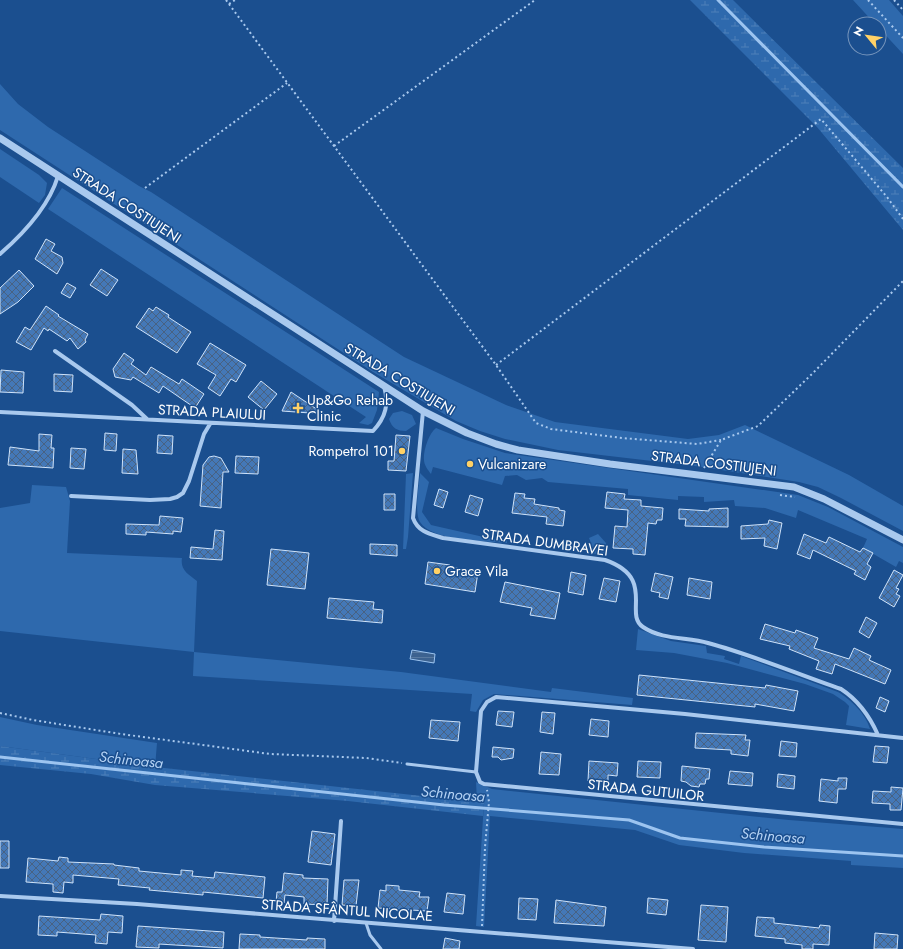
<svg xmlns="http://www.w3.org/2000/svg" width="903" height="949" font-family="Jost,sans-serif">
	<defs>
		<pattern id="wetland-marsh" width="20" height="14" patternUnits="userSpaceOnUse"><rect width="20" height="14" fill="#2e69ad"/><path d="M1 5h8M5 5V1M11 12h8M15 12V8" fill="none" stroke="#4d80b9"/></pattern>
		<pattern id="water-rules" width="6" height="5" patternUnits="userSpaceOnUse"><rect width="6" height="5" fill="#3c6290"/><path d="M0 2.5h6" fill="none" stroke="#597aa1"/></pattern>
		<pattern id="building-cross-hatch" width="8" height="8" patternUnits="userSpaceOnUse"><rect width="8" height="8" fill="#4478b7"/><path d="M0 0l8 8M0 8l8-8" fill="none" stroke="#486282"/></pattern>
	</defs>
	<rect width="100%" height="100%" fill="#1b4f8f"/>
	<path fill="#2e69ad" d="M 853,0 L 889,0 L 903,16 L 903,54 L 879,28 L 879,24 L 875,24 Z
		M 0,84 L 18,104 L 48,127 L 139,186 L 151,192 L 404,357 L 506,405 L 555,422 L 688,439 L 719,435 L 745,425 L 849,475 L 903,506 L 903,531 L 841,498 L 818,487 L 799,482 L 695,466 L 558,450 L 505,439 L 480,431 L 456,421 L 373,372 L 0,130 Z
		M 0,149 L 39,175 L 47,183 L 45,195 L 39,203 L 0,177 Z
		M 62,188 L 379,392 L 377,410 L 372,423 L 368,425 L 359,423 L 366,417 L 48,209 Z
		M 402,411 L 412,415 L 416,424 L 406,431 C 397,431 392,428 389,419 L 393,413 Z
		M 436,428 L 463,439 L 505,453 L 798,495 L 828,507 L 903,547 L 903,563 L 899,561 L 896,567 L 863,548 L 867,539 L 798,510 L 796,518 L 765,508 L 735,506 L 734,500 L 704,502 L 704,497 L 678,496 L 678,500 L 628,495 L 628,489 L 548,482 L 542,478 L 526,480 L 517,475 L 505,476 L 502,485 L 433,467 L 431,474 C 428,470 424,465 424,460 C 423,451 429,433 436,428 Z
		M 413,473 L 408,537 L 406,549 L 403,549 L 406,474 Z
		M 420,473 L 429,482 L 422,512 L 431,525 L 488,538 L 507,540 L 507,543 C 486,541 431,541 420,522 C 414,513 419,485 420,473 Z
		M 32,485 L 66,487 L 70,501 L 67,553 L 182,558 C 180,570 188,574 197,581 L 194,652 L 401,672 L 551,692 L 552,688 L 633,698 L 632,705 L 494,694 L 483,700 L 476,712 L 470,711 L 472,694 L 193,676 L 194,652 L 0,631 L 0,508 L 30,503 Z
		M 598,534 L 606,543 L 605,555 L 589,553 L 591,543 L 589,538 Z
		M 638,629 L 671,641 L 706,646 L 707,653 L 725,656 L 724,659 L 739,664 L 741,656 L 838,692 C 851,700 866,714 870,729 L 846,725 L 849,706 L 845,702 L 833,694 L 805,684 L 727,663 L 674,653 L 636,650 Z
		M 0,717 L 37,725 L 157,743 L 155,767 L 0,746 Z
		M 476,782 L 492,789 L 789,820 L 903,829 L 903,868 L 851,865 L 851,861 L 744,853 L 679,845 L 635,830 L 490,816 L 484,927 L 476,926 L 484,803 L 477,802 Z"/>
	<path fill="url(#wetland-marsh)" d="M 690,0 L 733,0 L 903,168 L 903,230 L 817,127 Z
		M 0,746 L 155,767 L 477,802 L 484,803 L 483,816 L 348,801 L 155,785 L 91,774 L 0,765 Z"/>
	<path fill="url(#water-rules)" stroke="#9cc4f0" d="M 412,650 L 435,654 L 434,663 L 410,659 Z"/>
	<g fill="none" stroke-linecap="round" stroke-linejoin="round">
		<path stroke="#9cc4f0" stroke-width="3" d="M 718,0 L 903,187
			M 0,757 L 444,805 L 629,820 L 680,838 L 764,847 L 903,856"/>
	</g>
	<path fill="url(#building-cross-hatch)" stroke="#cfe3fa" d="M 46,239 L 55,244 L 51,251 L 62,257 L 63,263 L 57,274 L 35,259 Z
		M 101,269 L 118,280 L 107,296 L 90,285 Z
		M 19,270 L 34,286 L 18,302 L 0,314 L 0,288 Z
		M 67,283 L 76,288 L 70,298 L 61,293 Z
		M 46,306 L 59,315 L 58,316 L 88,334 L 85,340 L 86,342 L 78,349 L 70,338 L 67,341 L 49,329 L 48,331 L 44,328 L 31,350 L 16,342 L 25,327 L 30,330 Z
		M 156,307 L 169,315 L 168,317 L 191,332 L 177,353 L 136,327 L 149,308 L 153,311 Z
		M 210,343 L 246,365 L 236,382 L 231,379 L 220,396 L 208,388 L 216,375 L 197,364 Z
		M 124,353 L 134,360 L 131,364 L 146,375 L 151,367 L 179,384 L 182,379 L 204,394 L 195,408 L 163,386 L 159,393 L 133,377 L 131,380 L 115,377 L 113,369 Z
		M 1,370 L 24,372 L 23,393 L 0,392 Z
		M 54,374 L 73,375 L 72,392 L 54,391 Z
		M 261,381 L 277,394 L 264,410 L 248,397 Z
		M 291,392 L 324,414 L 282,411 Z
		M 105,433 L 117,434 L 116,451 L 104,450 Z
		M 39,434 L 52,435 L 51,448 L 54,448 L 53,468 L 8,465 L 10,447 L 39,451 Z
		M 158,435 L 173,436 L 172,454 L 157,453 Z
		M 396,435 L 410,436 L 406,471 L 388,470 L 388,461 L 394,461 Z
		M 71,448 L 86,449 L 84,469 L 70,468 Z
		M 123,449 L 136,450 L 138,474 L 122,473 Z
		M 214,456 L 221,458 L 229,472 L 223,472 L 221,508 L 200,506 L 203,465 L 209,457 Z
		M 236,456 L 259,457 L 258,474 L 235,473 Z
		M 439,489 L 448,492 L 443,508 L 434,505 Z
		M 607,492 L 625,494 L 624,499 L 641,500 L 641,506 L 663,508 L 662,520 L 657,520 L 656,524 L 648,523 L 645,555 L 633,554 L 633,549 L 613,548 L 615,526 L 627,527 L 628,510 L 605,508 Z
		M 515,493 L 525,494 L 524,498 L 535,499 L 534,504 L 559,508 L 559,510 L 565,511 L 563,526 L 546,524 L 547,517 L 512,513 Z
		M 384,494 L 395,494 L 395,510 L 384,510 Z
		M 470,495 L 483,499 L 478,516 L 465,512 Z
		M 728,508 L 728,527 L 685,526 L 686,519 L 679,519 L 679,509 L 709,511 L 709,509 Z
		M 160,516 L 183,518 L 181,532 L 173,531 L 173,534 L 146,532 L 146,535 L 126,534 L 126,524 L 159,525 Z
		M 769,520 L 782,523 L 777,549 L 764,546 L 765,538 L 741,539 L 741,526 L 768,524 Z
		M 215,530 L 224,531 L 222,560 L 190,558 L 191,547 L 213,549 Z
		M 804,534 L 826,543 L 829,537 L 860,552 L 863,548 L 873,553 L 867,564 L 871,567 L 865,580 L 854,574 L 856,571 L 813,550 L 810,559 L 797,554 Z
		M 370,544 L 397,545 L 397,556 L 370,554 Z
		M 271,549 L 309,553 L 305,589 L 267,585 Z
		M 428,562 L 450,565 L 450,567 L 478,572 L 475,592 L 425,584 Z
		M 894,570 L 903,575 L 896,588 L 899,589 L 896,594 L 900,596 L 894,607 L 879,598 Z
		M 571,572 L 586,575 L 583,595 L 568,592 Z
		M 655,573 L 673,577 L 668,599 L 659,597 L 660,593 L 651,591 Z
		M 604,578 L 620,581 L 616,602 L 599,599 Z
		M 689,578 L 712,582 L 710,599 L 687,595 Z
		M 505,582 L 560,593 L 555,619 L 530,615 L 532,608 L 500,602 Z
		M 329,598 L 374,602 L 373,609 L 383,610 L 382,623 L 327,618 Z
		M 866,617 L 877,623 L 869,638 L 859,632 Z
		M 765,624 L 795,633 L 796,630 L 818,638 L 814,648 L 849,659 L 854,648 L 871,656 L 869,660 L 891,670 L 885,684 L 835,664 L 832,674 L 816,669 L 819,661 L 789,649 L 790,646 L 760,639 Z
		M 639,675 L 765,688 L 766,685 L 798,691 L 794,711 L 755,704 L 755,707 L 637,695 Z
		M 880,697 L 889,701 L 885,712 L 876,708 Z
		M 498,711 L 514,712 L 512,727 L 496,725 Z
		M 542,712 L 555,713 L 553,734 L 540,732 Z
		M 591,719 L 609,721 L 608,737 L 589,735 Z
		M 431,720 L 460,722 L 458,741 L 429,738 Z
		M 696,733 L 746,735 L 745,740 L 750,740 L 748,756 L 731,754 L 731,750 L 695,748 Z
		M 781,741 L 797,743 L 796,757 L 779,756 Z
		M 875,746 L 889,747 L 887,763 L 873,762 Z
		M 493,747 L 514,749 L 513,758 L 501,760 L 498,757 L 492,757 Z
		M 541,752 L 561,754 L 559,775 L 539,774 Z
		M 589,761 L 618,763 L 617,776 L 608,775 L 608,783 L 588,781 Z
		M 638,761 L 661,762 L 660,778 L 637,777 Z
		M 682,766 L 710,769 L 709,779 L 706,779 L 705,784 L 700,784 L 699,787 L 691,786 L 686,782 L 681,781 Z
		M 730,771 L 753,773 L 752,786 L 728,784 Z
		M 778,774 L 795,776 L 794,789 L 777,787 Z
		M 838,778 L 847,778 L 846,789 L 838,789 L 837,803 L 819,801 L 821,779 L 838,781 Z
		M 891,787 L 903,788 L 901,810 L 890,810 L 890,804 L 872,803 L 873,791 L 891,792 Z
		M 312,831 L 335,834 L 331,865 L 308,862 Z
		M 0,841 L 9,841 L 9,868 L 0,868 Z
		M 59,857 L 68,858 L 68,862 L 114,864 L 114,865 L 139,868 L 139,871 L 181,875 L 181,870 L 193,871 L 192,876 L 214,878 L 215,872 L 265,877 L 263,898 L 203,892 L 203,895 L 149,890 L 150,888 L 118,885 L 119,879 L 73,875 L 73,883 L 64,882 L 63,893 L 53,892 L 53,884 L 26,882 L 28,858 L 58,861 Z
		M 284,873 L 303,875 L 303,878 L 328,879 L 327,905 L 304,904 L 304,897 L 285,895 L 284,903 L 276,902 L 277,892 L 282,892 Z
		M 344,880 L 359,880 L 356,906 L 342,905 Z
		M 386,885 L 399,886 L 399,890 L 420,892 L 419,897 L 429,897 L 427,911 L 378,908 L 380,890 L 386,891 Z
		M 447,893 L 465,895 L 463,914 L 444,912 Z
		M 519,898 L 538,899 L 536,920 L 518,919 Z
		M 648,898 L 668,900 L 666,915 L 647,913 Z
		M 556,900 L 606,907 L 604,926 L 554,923 Z
		M 701,905 L 728,907 L 726,942 L 698,940 Z
		M 101,914 L 123,916 L 122,933 L 108,932 L 107,944 L 95,943 L 96,935 L 57,932 L 57,936 L 38,935 L 39,916 L 100,920 Z
		M 757,917 L 774,918 L 774,923 L 819,928 L 820,925 L 830,926 L 829,945 L 813,944 L 813,949 L 802,949 L 802,945 L 785,943 L 785,939 L 755,936 Z
		M 138,926 L 224,932 L 223,948 L 159,944 L 159,948 L 136,947 Z
		M 875,933 L 898,935 L 897,949 L 874,949 Z
		M 240,934 L 260,935 L 260,937 L 307,940 L 307,938 L 325,939 L 325,949 L 239,949 Z
		M 445,938 L 460,941 L 459,949 L 443,949 Z"/>
	<g fill="none" stroke-linecap="round" stroke-linejoin="round">
		<path stroke="#a9c9ee" stroke-width="2" stroke-dasharray="2 3" stroke-linecap="butt" d="M 226,0 L 496,365 L 536,423 L 551,429 L 622,438 L 697,444 L 721,440
			M 868,0 L 903,38
			M 894,0 L 903,10
			M 229,4 L 235,0
			M 334,146 L 535,0
			M 145,188 L 287,83
			M 496,365 L 821,119 L 887,197 L 903,219
			M 704,468 L 721,440 L 758,426 L 813,373 L 903,281
			M 780,495 L 795,497
			M 0,713 L 33,720 L 121,734 L 270,754 L 366,758 L 402,763
			M 482,926 L 485,847 L 489,802 L 487,790"/>
		<path stroke="#a9c9ee" stroke-width="3" d="M 407,764 L 476,772
			M 366,923 L 370,935 L 381,949"/>
		<path stroke="#a9c9ee" stroke-width="4" d="M 0,254 C 23,234 49,206 58,176
			M 55,351 L 132,405 L 147,419
			M 423,411 L 413,518 C 418,532 430,534 443,538 L 605,560 C 657,578 623,614 643,627 C 662,640 687,637 708,643 C 753,655 797,674 841,689 C 858,700 870,717 878,735
			M 0,412 L 373,431 C 386,417 389,404 384,386
			M 71,496 L 150,500 L 170,499 L 177,497 L 183,493 L 189,481 L 204,434 L 210,424
			M 903,738 L 685,714 L 496,697 L 487,702 L 481,711 L 476,772 L 480,782 L 484,784 L 903,824
			M 0,896 L 137,904 L 693,949
			M 334,921 L 341,821"/>
		<path stroke="#a9c9ee" stroke-width="7" d="M 0,138 L 423,411 L 467,433 L 496,444 L 518,450 L 610,464 L 794,487 L 824,499 L 903,540"/>
	</g>
	<g fill="#ffd166" stroke="#1b4f8f" stroke-width="1.5">
		<path d="M296 402h4v4h4v4h-4v4h-4v-4h-4v-4h4z"/>
		<circle cx="402" cy="451" r="4"/>
		<circle cx="470" cy="464" r="4"/>
		<circle cx="437" cy="571" r="4"/>
	</g>
	<g text-anchor="middle" stroke-width="3" stroke-linejoin="round" paint-order="stroke">
		<g font-size="14" fill="#fff" stroke="#1b4f8f">
			<text transform="translate(127 205) rotate(33)" y="5">STRADA COSTIUJENI</text>
			<text transform="translate(400 379) rotate(31)" y="5">STRADA COSTIUJENI</text>
			<text transform="translate(212 412) rotate(3)" y="5">STRADA PLAIULUI</text>
			<text transform="translate(714 463) rotate(7)" y="5">STRADA COSTIUJENI</text>
			<text transform="translate(545 542) rotate(8)" y="5">STRADA DUMBRAVEI</text>
			<text transform="translate(646 790) rotate(6)" y="5">STRADA GUTUILOR</text>
			<text transform="translate(347 910) rotate(4)" y="5">STRADA SFÂNTUL NICOLAE</text>
		</g>
		<g font-size="14" fill="#fff" stroke="#1b4f8f" text-anchor="start">
			<text x="307" y="405">Up&amp;Go Rehab<tspan x="307" dy="16">Clinic</tspan></text>
			<text x="394" y="456" text-anchor="end">Rompetrol 101</text>
			<text x="478" y="469">Vulcanizare</text>
			<text x="445" y="576">Grace Vila</text>
		</g>
		<g font-size="15" font-style="italic" fill="#b5d3f5" stroke="#1b4f8f">
			<text transform="translate(131 760) rotate(6)" y="5">Schinoasa</text>
			<text transform="translate(453 794) rotate(5)" y="5">Schinoasa</text>
			<text transform="translate(773 836) rotate(5)" y="5">Schinoasa</text>
		</g>
	</g>
	<g transform="translate(867 36) rotate(299)"><circle r="19" fill="#1b4f8f" stroke="#7695bc"/>
	<path d="M0-3L7 15L0 10L-7 15Z" fill="#ffd166"/>
	<text y="-6" font-size="11" font-weight="bold" text-anchor="middle" fill="#ffffff">N</text>
	</g>
</svg>
